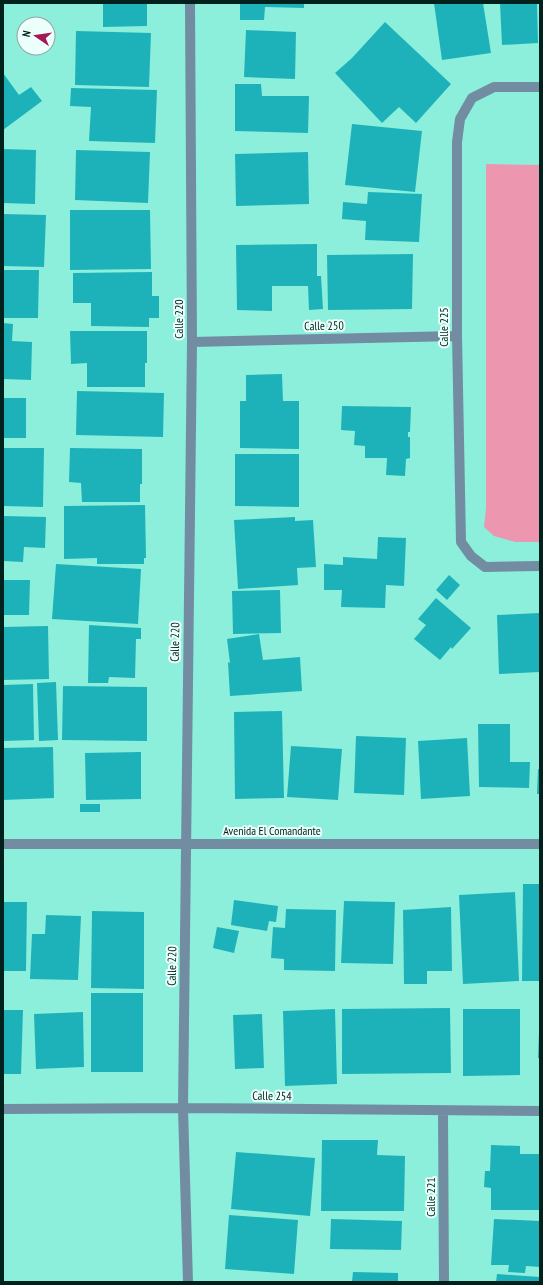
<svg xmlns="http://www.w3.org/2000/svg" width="543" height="1285" font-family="'PT Sans Narrow',sans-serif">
	<rect width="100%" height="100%" fill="#8cefdc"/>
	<path fill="#ec96b0" d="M 486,164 L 540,165 L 540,542 L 515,542 L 494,536 L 484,527 L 486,508 Z"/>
	<path fill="#1db2b9" d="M 103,3 L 147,3 L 147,26 L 103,27 Z
		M 240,3 L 304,3 L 304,8 L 265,7 L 264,20 L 240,20 Z
		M 434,3 L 483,3 L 491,53 L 442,60 Z
		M 500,3 L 537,3 L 538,43 L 502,45 Z
		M 385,22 L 451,84 L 416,123 L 399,107 L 382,123 L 335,73 L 352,58 Z
		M 246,30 L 296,32 L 295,79 L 244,77 Z
		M 76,31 L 151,33 L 149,87 L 75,85 Z
		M 3,73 L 19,95 L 31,87 L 42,101 L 3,130 Z
		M 235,84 L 261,84 L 262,96 L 309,96 L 308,133 L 235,131 Z
		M 71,88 L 157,90 L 155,143 L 89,141 L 91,107 L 70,106 Z
		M 352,124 L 422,131 L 415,192 L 345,185 Z
		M 3,149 L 36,150 L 35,204 L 3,203 Z
		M 76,150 L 150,152 L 148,203 L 75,200 Z
		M 308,152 L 309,204 L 236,206 L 235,154 Z
		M 368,192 L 422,194 L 419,242 L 365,240 L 366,221 L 342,219 L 343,202 L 367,204 Z
		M 70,210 L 150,210 L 151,269 L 70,270 Z
		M 3,214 L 46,215 L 44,267 L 3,266 Z
		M 317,244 L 317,276 L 321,276 L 323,309 L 309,310 L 308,286 L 272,286 L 272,311 L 237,310 L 236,245 Z
		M 413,254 L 412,309 L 328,310 L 327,255 Z
		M 3,270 L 39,270 L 38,318 L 3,318 Z
		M 152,272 L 152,296 L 159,296 L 159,318 L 149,318 L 149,327 L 91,326 L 91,303 L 73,303 L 73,273 Z
		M 3,323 L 13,324 L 12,341 L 32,342 L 31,380 L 3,379 Z
		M 70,331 L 147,331 L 147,363 L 145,363 L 145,387 L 87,387 L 87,363 L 71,364 Z
		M 282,374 L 283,401 L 299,401 L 299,449 L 240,448 L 240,401 L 246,401 L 246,375 Z
		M 77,391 L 164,393 L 163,437 L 76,435 Z
		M 3,398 L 26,398 L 26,438 L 3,438 Z
		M 342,406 L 411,407 L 410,432 L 408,432 L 408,437 L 410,437 L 410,458 L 406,459 L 405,476 L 386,475 L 387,458 L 365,458 L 365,446 L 354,445 L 355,431 L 341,430 Z
		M 3,448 L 44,448 L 43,507 L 3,506 Z
		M 70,448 L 142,449 L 142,484 L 140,484 L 140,502 L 82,502 L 81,483 L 69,482 Z
		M 235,454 L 299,454 L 299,507 L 235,506 Z
		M 145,505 L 146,558 L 144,558 L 144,564 L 97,564 L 97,558 L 64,559 L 64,506 Z
		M 3,516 L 46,517 L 45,548 L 24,547 L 23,562 L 3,561 Z
		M 295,517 L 295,521 L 313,520 L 316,567 L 297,568 L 298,585 L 238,589 L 234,520 Z
		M 378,537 L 406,538 L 404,586 L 386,585 L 385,608 L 341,607 L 342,590 L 324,590 L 324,564 L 343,565 L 343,557 L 377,559 Z
		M 56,564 L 141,569 L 138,624 L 52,619 Z
		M 449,575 L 460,585 L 447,600 L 436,590 Z
		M 3,580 L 30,580 L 29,615 L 3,615 Z
		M 280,590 L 281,633 L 233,634 L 232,591 Z
		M 436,598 L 471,628 L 452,649 L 451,647 L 440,660 L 414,639 L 426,625 L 418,619 Z
		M 540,613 L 540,672 L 499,674 L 497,615 Z
		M 89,625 L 141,628 L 141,639 L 136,639 L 135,678 L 109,677 L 108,683 L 88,683 Z
		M 48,626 L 49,679 L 3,680 L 3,627 Z
		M 259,634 L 263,660 L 300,657 L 302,691 L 230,696 L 228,662 L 230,663 L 227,639 Z
		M 56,682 L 58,740 L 39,741 L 37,683 Z
		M 33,684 L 34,740 L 3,741 L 3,685 Z
		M 63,686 L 147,687 L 147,741 L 62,740 Z
		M 282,711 L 284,798 L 235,799 L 234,712 Z
		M 478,724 L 510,724 L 510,762 L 530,762 L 529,788 L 479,787 Z
		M 356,736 L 406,738 L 404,795 L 354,793 Z
		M 467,738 L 470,796 L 421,799 L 418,741 Z
		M 291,746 L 342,749 L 338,800 L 287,797 Z
		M 53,747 L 54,798 L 3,800 L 3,748 Z
		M 141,752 L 141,799 L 86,800 L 85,753 Z
		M 538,769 L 540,769 L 540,794 L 537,794 Z
		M 80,804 L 100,804 L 100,812 L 80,812 Z
		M 523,884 L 540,884 L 540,981 L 522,981 Z
		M 515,892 L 519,981 L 463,984 L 459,895 Z
		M 234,900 L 278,906 L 276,922 L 269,921 L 267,931 L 231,925 Z
		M 344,901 L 395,902 L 393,964 L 341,963 Z
		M 3,902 L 27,902 L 26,971 L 3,971 Z
		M 451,907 L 452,971 L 427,971 L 427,984 L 404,984 L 403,910 Z
		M 286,909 L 336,910 L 335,971 L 284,970 L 284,959 L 271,958 L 273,927 L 285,928 Z
		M 92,911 L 144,912 L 144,989 L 91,988 Z
		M 46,915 L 81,916 L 78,980 L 30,979 L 32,934 L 45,934 Z
		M 217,927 L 239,931 L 234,953 L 213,948 Z
		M 91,993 L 143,993 L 143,1072 L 91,1072 Z
		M 450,1008 L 451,1073 L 342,1074 L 342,1009 Z
		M 335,1009 L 337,1084 L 285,1086 L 283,1011 Z
		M 463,1009 L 520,1009 L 520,1075 L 463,1076 Z
		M 3,1010 L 23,1010 L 21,1074 L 3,1074 Z
		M 83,1012 L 84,1067 L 36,1069 L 34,1014 Z
		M 262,1014 L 264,1068 L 235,1069 L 233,1015 Z
		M 539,1032 L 540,1032 L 540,1058 L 538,1058 Z
		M 322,1140 L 378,1140 L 377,1155 L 405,1156 L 404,1211 L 321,1211 Z
		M 491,1145 L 520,1146 L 520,1154 L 540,1154 L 540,1210 L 491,1210 L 491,1188 L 484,1187 L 485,1171 L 490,1171 Z
		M 236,1152 L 315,1158 L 310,1216 L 231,1209 Z
		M 229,1215 L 298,1220 L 294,1274 L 225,1269 Z
		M 331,1219 L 402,1221 L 401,1250 L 330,1249 Z
		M 494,1219 L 540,1221 L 540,1267 L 526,1266 L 525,1273 L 508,1272 L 509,1265 L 491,1265 Z
		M 353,1272 L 398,1273 L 398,1282 L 352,1282 Z
		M 497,1274 L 540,1277 L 540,1282 L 496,1282 Z"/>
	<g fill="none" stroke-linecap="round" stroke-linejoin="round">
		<path stroke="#728da2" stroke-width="10" d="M 540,87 L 494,87 L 472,98 L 460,119 L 457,142 L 457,336 L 461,542 L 471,556 L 485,567 L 540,566
			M 192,342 L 457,336
			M 3,1109 L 183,1108 L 540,1111
			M 443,1111 L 444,1282
			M 188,1282 L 183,1108 L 192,342 L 190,3"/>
		<path stroke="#728da2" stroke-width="10" d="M 3,844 L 540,844"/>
	</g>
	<g text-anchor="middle" stroke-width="4" stroke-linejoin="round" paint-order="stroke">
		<g font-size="12" fill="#01211c" stroke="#edfffb">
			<text transform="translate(179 319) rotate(-90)" y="4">Calle 220</text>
			<text transform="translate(324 326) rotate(-1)" y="4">Calle 250</text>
			<text transform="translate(444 327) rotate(-90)" y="4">Calle 225</text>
			<text transform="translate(175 642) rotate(-89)" y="4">Calle 220</text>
			<text x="272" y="835">Avenida El Comandante</text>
			<text transform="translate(172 966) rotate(-89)" y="4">Calle 220</text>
			<text transform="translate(272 1096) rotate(1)" y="4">Calle 254</text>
			<text transform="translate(431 1197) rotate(-90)" y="4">Calle 221</text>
		</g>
	</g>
	<rect width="543" height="1285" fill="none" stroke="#01211c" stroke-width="8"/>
	<g transform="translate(36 36) rotate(283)"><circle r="19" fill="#edfffb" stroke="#8fa6a2"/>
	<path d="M0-3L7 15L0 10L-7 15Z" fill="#a61758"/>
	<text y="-6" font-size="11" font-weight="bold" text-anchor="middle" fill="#01211c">N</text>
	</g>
</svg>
